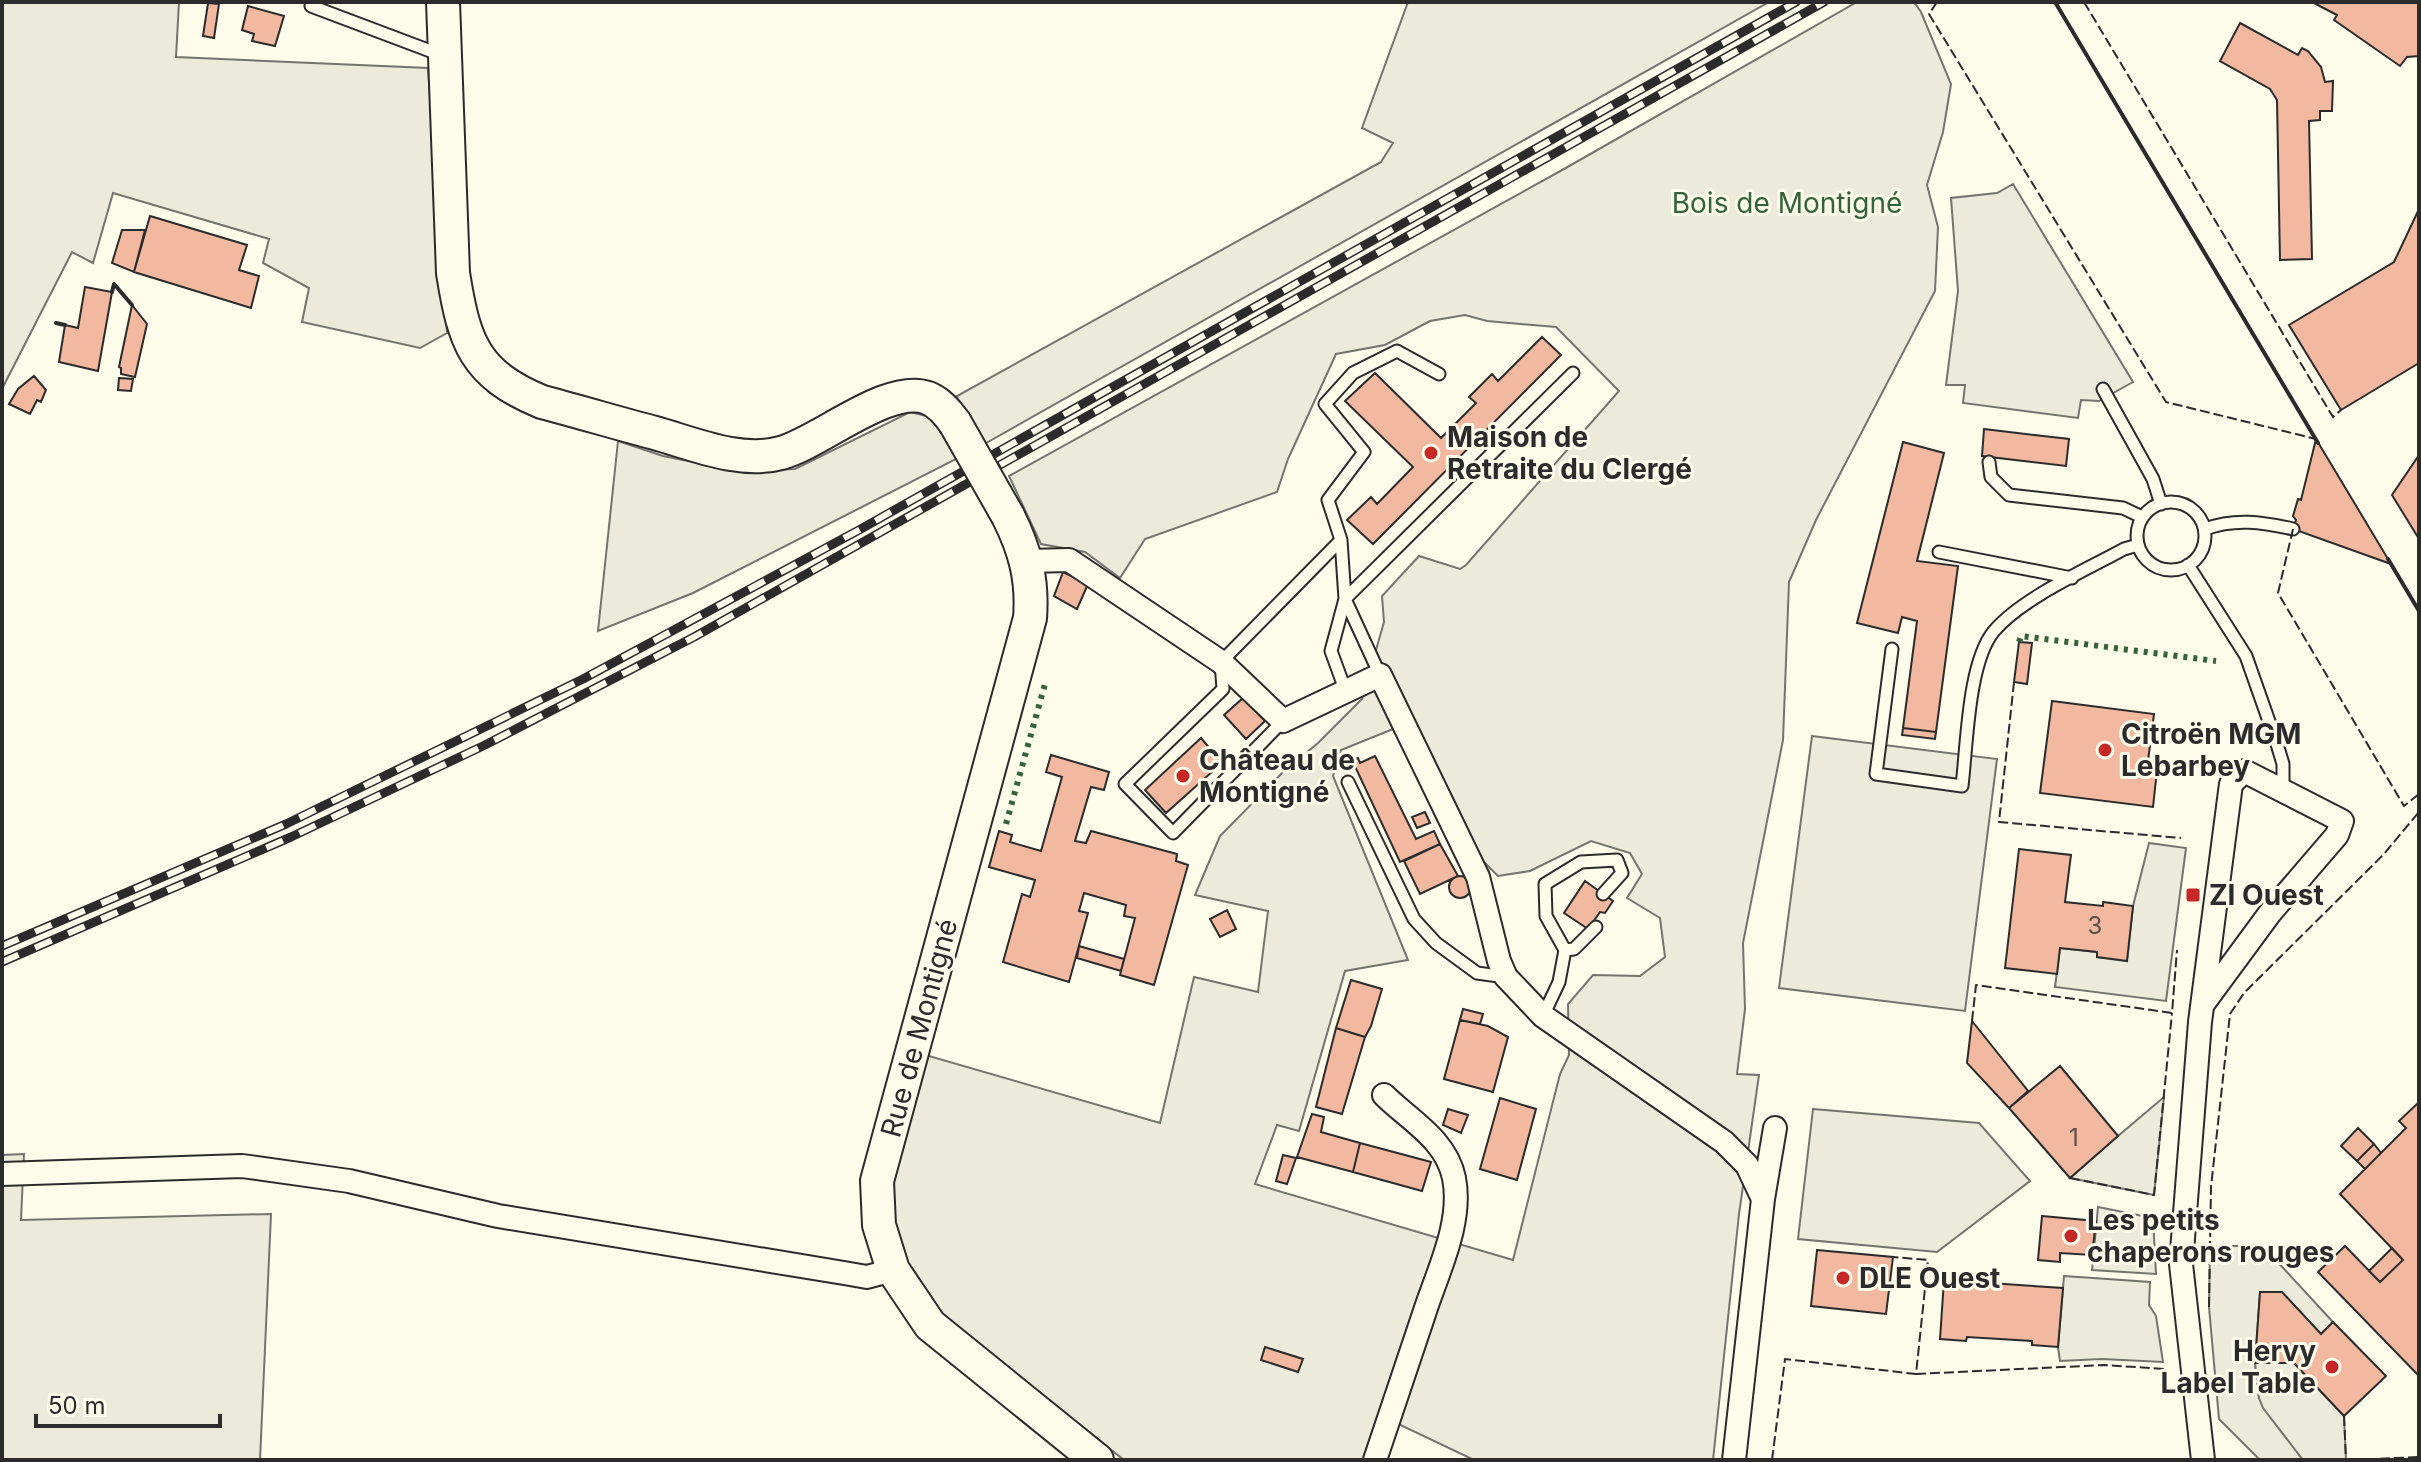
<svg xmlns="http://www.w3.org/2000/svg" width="2421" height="1462" font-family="Inter,sans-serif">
	<rect width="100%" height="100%" fill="#fdfbea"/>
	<path fill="#ecebdb" stroke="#74746e" stroke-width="2" fill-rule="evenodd" d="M 2,2 L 179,2 L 176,57 L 428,68 L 447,333 L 420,348 L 302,322 L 309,288 L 263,263 L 269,239 L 113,193 L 93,263 L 72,252 L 4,385 L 2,383 Z
		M 1408,2 L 1769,2 L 979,447 L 962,419 L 957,396 L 1381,162 L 1393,143 L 1362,128 Z
		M 1857,2 L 1914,2 L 1921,12 L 1951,84 L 1943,132 L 1927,185 L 1938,227 L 1935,291 L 1816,520 L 1789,582 L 1783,740 L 1743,943 L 1745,1009 L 1737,1074 L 1759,1075 L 1739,1214 L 1713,1460 L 1474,1460 L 1386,1418 L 1369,1460 L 1124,1460 L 932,1308 L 893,1247 L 890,1179 L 922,1054 L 1160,1123 L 1194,977 L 1258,992 L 1268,911 L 1195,895 L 1220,836 L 1284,771 L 1318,743 L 1362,699 L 1384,622 L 1382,596 L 1419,556 L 1460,569 L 1466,565 L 1619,391 L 1556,327 L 1487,321 L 1465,315 L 1430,321 L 1385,345 L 1336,354 L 1288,459 L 1277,492 L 1145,539 L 1120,578 L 1085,552 L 1041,544 L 1009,476 L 1564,169 ZM 1393,729 L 1473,851 L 1498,876 L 1530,871 L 1591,841 L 1630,853 L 1642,874 L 1627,898 L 1660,918 L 1665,957 L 1640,976 L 1593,975 L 1568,1004 L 1569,1055 L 1560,1074 L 1513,1260 L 1255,1184 L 1277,1125 L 1299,1131 L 1345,971 L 1408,960 L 1333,776 L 1341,750 Z
		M 910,412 L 935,418 L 962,456 L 693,593 L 598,631 L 618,441 L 663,456 L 739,471 L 795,469 Z
		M 24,1154 L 21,1220 L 271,1214 L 260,1460 L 2,1460 L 2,1155 Z
		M 2262,1245 L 2333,1322 L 2321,1334 L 2282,1293 L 2260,1292 L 2255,1363 L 2259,1398 L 2303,1460 L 2260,1460 L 2219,1419 L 2209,1307 L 2210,1247 Z"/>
	<path fill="#eceadb" stroke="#74746e" stroke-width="2" d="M 2013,184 L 2133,382 L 2099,401 L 2081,400 L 2078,418 L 1963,403 L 1965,385 L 1946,385 L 1958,291 L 1951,198 L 1997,193 Z
		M 1812,736 L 1997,759 L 1965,1011 L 1779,988 Z
		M 2149,843 L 2186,848 L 2166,1001 L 2055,987 L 2060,948 L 2097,952 L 2097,957 L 2127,960 L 2133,906 Z
		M 2164,1097 L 2154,1195 L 2070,1178 L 2118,1136 Z
		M 1813,1109 L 1979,1123 L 2030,1181 L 1937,1252 L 1798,1239 Z
		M 2098,1207 L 2153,1218 L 2156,1274 L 2092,1270 Z
		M 2064,1276 L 2150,1282 L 2149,1305 L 2156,1316 L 2163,1362 L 2102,1359 L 2060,1361 L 2058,1347 Z
		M 2255,1363 L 2294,1363 L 2344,1416 L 2346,1460 L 2303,1460 L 2263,1408 L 2259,1398 Z"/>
	<path fill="#f2b8a0" stroke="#2b2b2b" stroke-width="2" d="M 2312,2 L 2419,2 L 2419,56 L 2407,57 L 2400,66 L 2334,20 L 2337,15 Z
		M 208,3 L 219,4 L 214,38 L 203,36 Z
		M 248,6 L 284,16 L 275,46 L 252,41 L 254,34 L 242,30 Z
		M 2240,23 L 2298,55 L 2302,48 L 2308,51 L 2321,67 L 2325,82 L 2333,81 L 2332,111 L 2320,111 L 2320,120 L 2309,121 L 2312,259 L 2280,260 L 2277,100 L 2270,89 L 2220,61 Z
		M 2419,209 L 2419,363 L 2341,410 L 2289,325 L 2394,262 Z
		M 150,216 L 247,245 L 239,270 L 259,276 L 251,308 L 134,272 Z
		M 122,230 L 145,230 L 134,272 L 112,263 Z
		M 85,287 L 112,292 L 98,371 L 59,362 L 65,325 L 78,328 Z
		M 132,305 L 147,324 L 135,377 L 121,374 L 121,368 L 119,367 Z
		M 1542,337 L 1561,355 L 1373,544 L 1347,520 L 1371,497 L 1377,504 L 1413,467 L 1345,401 L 1375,373 L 1441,438 L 1476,403 L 1469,397 L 1492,374 L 1498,381 Z
		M 34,376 L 46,390 L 41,402 L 37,400 L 30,414 L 9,404 L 18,389 Z
		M 119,378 L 133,379 L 131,391 L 118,390 Z
		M 1984,429 L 2069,439 L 2066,466 L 1982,456 Z
		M 2316,439 L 2391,564 L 2293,529 L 2296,520 L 2293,516 L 2298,499 L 2301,500 Z
		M 1903,442 L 1944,453 L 1917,561 L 1958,566 L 1936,732 L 1903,728 L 1917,621 L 1902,617 L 1898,633 L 1857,623 Z
		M 2419,455 L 2419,539 L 2392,495 Z
		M 1063,572 L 1088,584 L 1077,609 L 1054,596 Z
		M 2019,642 L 2032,643 L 2027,684 L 2014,682 Z
		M 1243,698 L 1265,721 L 1246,739 L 1224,715 Z
		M 2052,701 L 2154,714 L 2147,769 L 2157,770 L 2153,807 L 2040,793 Z
		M 1903,728 L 1936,732 L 1935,739 L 1902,735 Z
		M 1201,738 L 1222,763 L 1166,813 L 1145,790 Z
		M 1051,755 L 1109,772 L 1104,790 L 1091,787 L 1075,841 L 1086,843 L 1091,831 L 1177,854 L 1176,861 L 1188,865 L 1154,985 L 1120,975 L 1135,918 L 1124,916 L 1126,905 L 1084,893 L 1079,911 L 1088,913 L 1069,982 L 1003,962 L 1022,894 L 1030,897 L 1035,880 L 989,867 L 999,831 L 1012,835 L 1010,842 L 1041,851 L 1062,777 L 1046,772 Z
		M 1375,756 L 1416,839 L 1434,831 L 1440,844 L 1400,862 L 1352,760 L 1358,758 L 1360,763 Z
		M 1425,812 L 1430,823 L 1417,828 L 1412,817 Z
		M 1440,844 L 1458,876 L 1420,894 L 1404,861 Z
		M 2019,849 L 2071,855 L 2065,902 L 2103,906 L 2103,902 L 2133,906 L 2127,961 L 2097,957 L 2097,952 L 2060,948 L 2057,974 L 2005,968 Z
		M1449 887a11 11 0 1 1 22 0a11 11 0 1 1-22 0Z
		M 1585,881 L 1613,901 L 1605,913 L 1600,912 L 1588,929 L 1564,913 Z
		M 1227,910 L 1236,929 L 1220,937 L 1210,919 Z
		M 1079,946 L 1124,959 L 1121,971 L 1077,958 Z
		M 1351,980 L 1382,989 L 1371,1026 L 1365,1037 L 1336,1028 Z
		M 1463,1009 L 1483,1014 L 1480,1024 L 1460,1020 Z
		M 1460,1020 L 1488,1026 L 1508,1037 L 1493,1092 L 1444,1079 Z
		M 1972,1021 L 2028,1091 L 2009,1108 L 1967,1063 Z
		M 1336,1028 L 1365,1037 L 1342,1114 L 1316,1107 Z
		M 2060,1066 L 2118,1136 L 2070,1178 L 2009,1108 Z
		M 1500,1098 L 1536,1109 L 1517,1180 L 1480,1169 Z
		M 2419,1102 L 2419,1376 L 2318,1272 L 2345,1246 L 2380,1282 L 2403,1260 L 2340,1194 L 2406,1128 L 2399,1121 Z
		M 1448,1109 L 1468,1115 L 1461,1133 L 1443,1125 Z
		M 1312,1114 L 1324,1117 L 1321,1132 L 1360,1143 L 1353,1172 L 1297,1157 Z
		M 2358,1128 L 2374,1144 L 2357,1161 L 2341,1146 Z
		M 1360,1143 L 1431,1162 L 1422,1191 L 1353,1172 Z
		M 2374,1144 L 2381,1153 L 2365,1169 L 2357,1161 Z
		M 1283,1155 L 1296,1158 L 1287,1184 L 1276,1181 Z
		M 2042,1216 L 2096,1221 L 2092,1255 L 2060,1253 L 2060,1262 L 2038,1260 Z
		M 2392,1248 L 2403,1260 L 2380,1282 L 2369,1271 Z
		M 1817,1250 L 1893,1257 L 1886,1314 L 1811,1306 Z
		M 1944,1280 L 2063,1288 L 2058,1347 L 2032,1345 L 2032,1341 L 1967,1337 L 1966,1341 L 1940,1339 Z
		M 2260,1292 L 2282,1292 L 2321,1334 L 2333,1322 L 2386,1376 L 2344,1416 L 2294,1363 L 2255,1363 Z
		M 1265,1347 L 1303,1359 L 1298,1372 L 1261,1360 Z"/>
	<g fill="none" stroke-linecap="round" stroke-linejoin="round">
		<g stroke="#2b2b2b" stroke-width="15">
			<path id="lane" d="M 311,6 L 441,55
				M 2103,389 L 2153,479 L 2161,504
				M 1989,462 L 1991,477 L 2009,495 L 2123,508 L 2142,517
				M2137 536a34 34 0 1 1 68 0a34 34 0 1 1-68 0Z
				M 2205,529 C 2235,518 2262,522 2293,529
				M 1939,552 L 2072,578
				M 2188,565 L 2246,656 L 2277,744 L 2283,764 L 2283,791
				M 1892,649 L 1876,774 L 1962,786 C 1967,745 1968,662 1994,631 C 2022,598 2086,570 2124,549 L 2138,545
				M 1380,675 L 1345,599 L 1341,540 L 1328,500 L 1364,452 L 1325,404 L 1353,373 L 1397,351 L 1439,374
				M 1346,692 L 1331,651 L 1345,599 L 1573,373
				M 1283,721 L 1173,833 L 1125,784 L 1223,689 L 1221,662 L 1341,540
				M 1348,782 L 1414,919 L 1436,943 L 1477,973 L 1506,977
				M 1565,950 L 1574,949 L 1596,927
				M 1543,1016 L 1559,982 L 1565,950 L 1546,916 L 1545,884 L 1581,862 L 1617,860 L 1622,873 L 1603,894"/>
		</g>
		<g stroke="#2b2b2b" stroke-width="26">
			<path id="street" d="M 1027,561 L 1069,560 L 1221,662 L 1283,721 L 1380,675 L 1478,877 L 1499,961 L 1506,977 L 1543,1016 L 1724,1142 L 1747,1165 L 1763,1199
				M 2203,1004 L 2270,913 L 2337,835 L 2342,821 L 2244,771 L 2231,784 L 2200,1022 L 2181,1264 L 2203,1460
				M 2,1174 L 242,1166 L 349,1181 L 498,1216 L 844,1273 L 867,1277 L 893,1270
				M 1375,1460 C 1391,1411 1408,1363 1424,1314 C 1437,1273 1463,1223 1454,1178 C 1446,1139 1409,1120 1384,1095
				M 1734,1460 L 1763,1199 L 1775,1128"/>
		</g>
		<g stroke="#2b2b2b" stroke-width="36">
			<path id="secondary" d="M 443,2 L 453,273 C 464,342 474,374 542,402 C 580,412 617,423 655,433 C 694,444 740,464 781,453 C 821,442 888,383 928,398 C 940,403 948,413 955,423
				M 1008,516 C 1025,550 1033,579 1030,618 L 877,1181 L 879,1225 L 893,1270 L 930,1325 L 1097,1460"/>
		</g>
		<use href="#lane" stroke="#fdfbea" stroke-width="11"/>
		<use href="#street" stroke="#fdfbea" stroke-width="22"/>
		<use href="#secondary" stroke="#fdfbea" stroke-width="32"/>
		<g stroke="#2b2b2b" stroke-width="9">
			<path id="rail" d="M 2,946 L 286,824 L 583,679 L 859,530 L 1796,2
				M 2,962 L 291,837 L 485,745 L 694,637 L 1824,2"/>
		</g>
		<use href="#rail" stroke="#fdfbea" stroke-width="6" stroke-dasharray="18" stroke-linecap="butt"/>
		<g stroke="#2b2b2b" stroke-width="36" stroke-linecap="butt">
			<path id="secondary-bridge" d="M 955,423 L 1008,516"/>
		</g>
		<use href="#secondary-bridge" stroke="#fdfbea" stroke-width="32"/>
		<path stroke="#34623c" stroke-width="6" stroke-dasharray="4 6" stroke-linecap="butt" d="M 2019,642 L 2021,636 L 2216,661
			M 1006,824 L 1045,684"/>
		<path stroke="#2b2b2b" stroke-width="2" stroke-dasharray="10 4" stroke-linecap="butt" d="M 1937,2 L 1929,14 L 2166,402 L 2316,439
			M 2084,2 L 2333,417 L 2341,410
			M 2293,529 L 2278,593 L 2404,806 L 2419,794
			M 2014,682 L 1999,822 L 2181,838
			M 1972,1021 L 1976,985 L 2172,1013 L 2177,950
			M 2070,1178 L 2154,1195 L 2172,1013
			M 2209,1307 L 2211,1187 L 2230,1014 L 2244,993 L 2384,854 L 2419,812
			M 1916,1374 L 2105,1365 L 2164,1369
			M 2344,1416 L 2346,1460
			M 1772,1460 L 1785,1359 L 1916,1374 L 1928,1260 L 1893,1257
			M 2352,1460 L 2419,1457"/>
		<path stroke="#2b2b2b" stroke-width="4" d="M 2055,2 L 2318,443
			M 112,292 L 114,284 L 132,305
			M 56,323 L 65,325
			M 2388,559 L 2419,611"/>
	</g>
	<g fill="#c62828" stroke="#fdfbea" stroke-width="3">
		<circle cx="1431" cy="453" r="8"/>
		<circle cx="2105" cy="750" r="8"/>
		<circle cx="1183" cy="776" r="8"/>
		<rect x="2185" y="887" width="16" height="16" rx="4"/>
		<circle cx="2071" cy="1236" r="8"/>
		<circle cx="1843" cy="1278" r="8"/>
		<circle cx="2332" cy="1367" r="8"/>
	</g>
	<g text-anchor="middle" stroke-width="6" stroke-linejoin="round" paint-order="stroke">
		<g font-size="24" fill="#5d4e48">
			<text x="2095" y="934">3</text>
			<text x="2074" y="1146">1</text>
		</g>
		<g font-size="28" fill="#34623c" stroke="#fdfbea">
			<text x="1787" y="213">Bois de Montigné</text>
		</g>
		<g font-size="28" font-weight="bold" fill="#2b2b2b" stroke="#fdfbea" text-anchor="start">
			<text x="1447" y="447">Maison de<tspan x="1447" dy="32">Retraite du Clergé</tspan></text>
			<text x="2121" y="744">Citroën MGM<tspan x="2121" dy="32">Lebarbey</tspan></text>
			<text x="1199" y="770">Château de<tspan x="1199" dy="32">Montigné</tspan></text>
			<text x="2209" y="905">ZI Ouest</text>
			<text x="2087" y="1230">Les petits<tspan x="2087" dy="32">chaperons rouges</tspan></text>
			<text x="1859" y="1288">DLE Ouest</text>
			<text x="2316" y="1361" text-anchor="end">Hervy<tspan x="2316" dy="32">Label Table</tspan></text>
		</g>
		<g font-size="28" fill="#2b2b2b" stroke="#fdfbea">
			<text transform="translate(919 1028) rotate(-75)" y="10">Rue de Montigné</text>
		</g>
	</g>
	<rect width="2421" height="1462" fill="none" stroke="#2b2b2b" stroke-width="8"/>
	<path d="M36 1414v12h184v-12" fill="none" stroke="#2b2b2b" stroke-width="4"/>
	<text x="48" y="1414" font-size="24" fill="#2b2b2b" stroke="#fdfbea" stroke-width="6" paint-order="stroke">50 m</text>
</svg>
